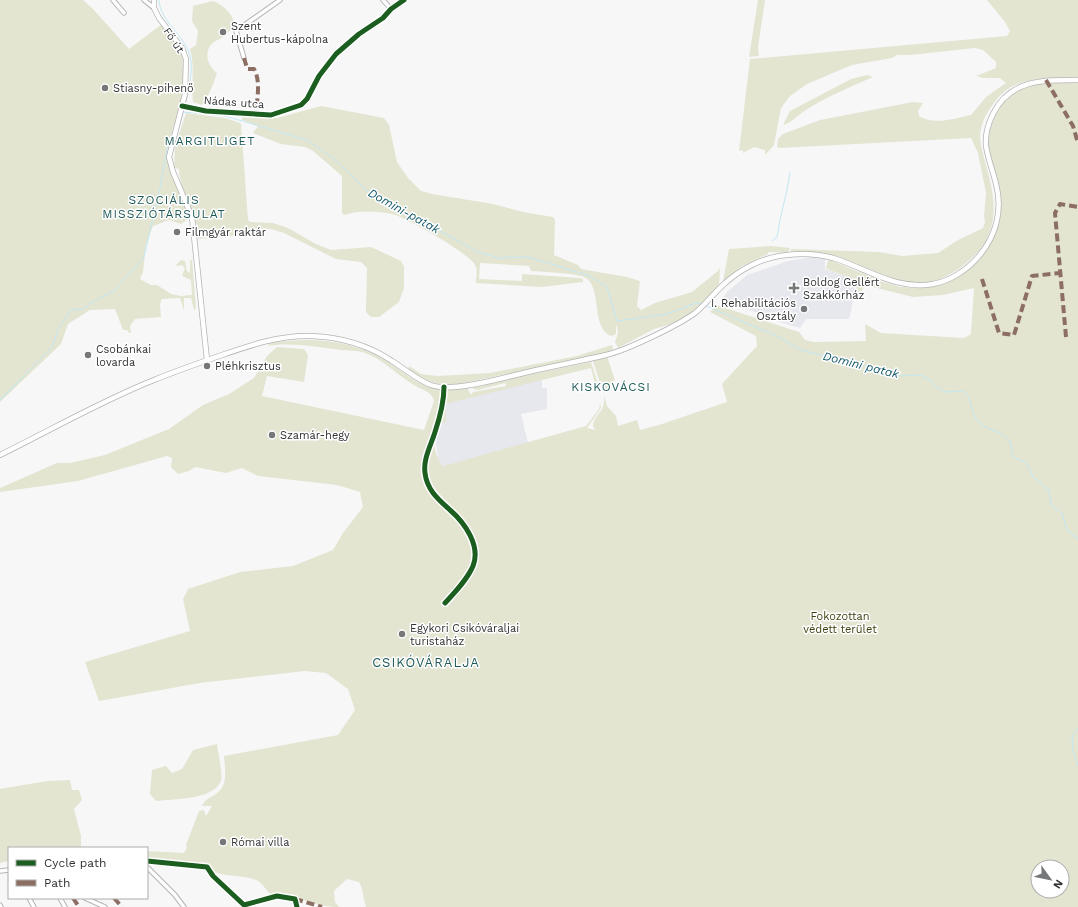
<svg xmlns="http://www.w3.org/2000/svg" width="1078" height="907" font-family="'Work Sans',sans-serif">
	<rect width="100%" height="100%" fill="#f7f7f8"/>
	<path fill="#e7e8ee" d="M 813,257 L 825,259 L 825,269 L 858,280 L 849,319 L 806,319 L 800,328 L 765,318 L 765,315 L 721,301 L 727,292 L 747,275 L 788,261 Z
		M 542,379 L 542,388 L 547,388 L 547,409 L 521,414 L 528,443 L 443,466 L 438,459 L 435,436 L 440,424 L 446,421 L 446,404 Z"/>
	<path fill="#e3e5d1" fill-rule="evenodd" d="M 0,0 L 83,0 L 93,9 L 129,49 L 162,24 L 184,56 L 185,87 L 167,149 L 169,165 L 190,218 L 181,224 L 169,220 L 153,226 L 146,245 L 143,272 L 140,279 L 151,285 L 157,285 L 171,294 L 181,296 L 192,295 L 191,280 L 182,276 L 185,268 L 182,265 L 175,266 L 181,260 L 185,261 L 187,271 L 190,273 L 190,261 L 192,259 L 196,308 L 194,310 L 191,298 L 184,298 L 184,311 L 180,298 L 162,299 L 160,304 L 161,317 L 135,319 L 130,326 L 131,333 L 129,333 L 127,330 L 123,330 L 115,309 L 90,310 L 68,324 L 61,344 L 0,402 Z
		M 758,0 L 765,0 L 758,47 L 759,56 L 749,57 Z
		M 987,0 L 1078,0 L 1078,907 L 366,907 C 363,899 363,887 359,882 L 347,879 L 334,891 L 335,902 L 339,907 C 313,907 298,894 271,895 C 267,891 263,884 258,881 C 242,873 219,879 207,867 L 147,860 L 147,851 L 184,853 L 187,847 L 186,845 L 199,811 L 204,810 L 206,816 L 212,806 L 202,806 C 205,800 207,799 213,796 C 229,787 225,772 224,756 L 338,735 L 355,710 L 348,689 L 326,673 L 305,671 L 200,683 L 99,701 L 85,662 L 190,631 L 183,599 L 188,589 L 240,572 L 293,566 L 333,550 L 343,533 L 363,507 L 360,492 L 337,485 L 258,476 L 242,468 L 226,473 L 195,467 L 189,471 L 178,474 L 171,467 L 172,458 L 167,456 L 78,481 L 0,492 L 0,488 L 57,463 L 70,463 L 105,455 L 169,429 L 203,405 L 229,394 L 254,378 L 267,356 L 277,347 L 304,349 L 308,355 L 304,382 L 267,376 L 262,396 L 424,430 L 434,401 C 432,391 421,390 414,385 C 397,375 384,360 365,353 C 358,350 349,351 341,350 C 317,347 293,342 268,346 L 270,343 C 308,337 348,339 383,359 C 402,370 417,387 439,389 L 441,391 L 440,403 L 442,405 L 444,390 L 447,389 L 467,387 L 471,395 L 473,392 L 506,386 L 505,383 L 478,390 L 473,389 L 473,386 L 591,362 L 598,384 L 596,387 L 591,368 L 446,404 L 446,422 L 440,424 C 433,439 432,452 443,466 L 586,426 L 599,409 L 600,403 L 601,408 L 587,428 L 596,430 L 593,427 C 593,413 606,415 604,395 L 607,406 L 616,416 L 618,426 L 637,420 L 640,430 L 659,425 L 727,402 L 722,384 L 757,346 L 756,336 L 710,312 L 716,305 L 799,332 L 805,340 L 814,342 L 866,341 L 865,324 L 881,333 L 964,338 L 971,334 L 974,288 L 943,295 L 913,297 L 865,285 L 857,299 L 853,299 L 857,282 L 855,279 L 829,270 L 826,268 L 828,261 L 830,260 L 883,282 L 900,287 L 925,288 L 935,286 L 957,277 L 985,249 L 997,216 L 997,191 L 986,149 L 991,117 L 1010,94 L 1019,88 L 1043,82 L 1040,79 C 1021,81 1006,86 994,103 C 988,111 983,119 981,129 C 978,139 983,152 985,162 C 993,189 1000,218 984,244 C 975,256 964,267 950,274 C 944,277 936,282 928,284 C 894,290 843,259 809,252 C 803,251 797,252 791,251 L 791,249 L 879,252 L 902,256 L 938,253 L 958,240 L 983,228 L 985,222 L 984,216 L 986,193 L 978,153 L 971,138 L 779,148 L 777,147 L 778,139 L 783,134 L 820,120 L 913,102 L 923,103 L 918,111 L 919,116 C 934,126 955,118 971,115 L 986,97 L 1006,83 L 1000,78 L 983,78 L 976,76 L 996,68 L 996,62 L 983,50 L 975,48 L 910,55 L 897,55 L 892,58 L 852,65 L 807,84 L 790,96 L 781,108 L 774,145 L 765,155 L 765,150 L 754,147 L 743,153 L 743,150 L 739,151 L 750,59 L 1007,36 L 1010,31 L 1005,22 ZM 1038,867 L 1062,867 L 1062,891 L 1038,891 Z
		M 213,1 C 225,6 234,15 235,27 C 230,29 230,31 226,35 C 222,39 214,40 210,46 C 204,56 209,67 217,73 C 214,82 208,99 202,105 L 193,102 C 191,84 195,66 190,49 L 196,45 L 198,31 L 192,21 L 193,6 Z
		M 867,75 L 873,77 C 850,87 826,97 806,110 C 797,115 792,123 783,125 L 790,111 L 851,79 Z
		M 321,106 L 384,118 L 389,125 L 397,162 L 408,178 L 421,191 L 432,194 L 493,204 L 523,212 L 553,217 L 555,220 L 554,255 L 578,265 L 581,269 L 627,277 L 640,281 L 637,306 L 641,310 L 655,303 L 692,292 L 718,271 L 720,268 L 719,285 L 696,309 L 685,317 L 671,324 L 654,329 L 618,348 L 615,342 L 618,333 L 617,326 L 616,326 L 616,334 L 611,336 C 590,328 603,285 584,277 C 573,273 544,272 531,271 L 529,266 L 480,263 L 479,279 L 522,281 L 522,274 L 580,278 L 583,279 L 583,282 L 542,287 L 476,283 C 476,278 478,270 475,265 C 470,254 406,217 392,214 C 376,211 359,210 344,215 L 342,213 L 342,176 L 313,151 L 305,147 L 281,144 L 253,133 L 241,124 L 248,220 L 250,222 L 273,223 L 288,228 L 316,244 L 331,250 L 371,247 L 401,261 L 404,267 L 404,288 L 399,302 L 379,317 L 371,317 L 366,312 L 367,268 L 361,262 L 336,259 L 284,233 L 271,229 L 259,229 L 242,235 L 198,239 L 197,231 L 198,225 L 196,224 C 192,205 179,187 179,169 L 174,168 L 175,147 L 186,113 L 225,118 L 240,123 L 253,133 L 258,126 L 242,120 L 243,115 L 264,115 L 277,118 Z
		M 771,246 L 790,248 L 788,253 L 768,252 L 768,254 L 742,266 L 723,281 L 729,249 Z
		M 612,345 L 613,349 L 611,352 L 454,385 C 435,385 424,379 408,370 L 409,366 L 421,374 L 437,376 L 490,373 L 577,356 Z
		M 607,356 L 615,380 L 613,381 L 615,387 L 603,392 L 593,361 Z
		M 217,744 C 218,753 223,773 221,781 C 214,800 172,799 156,801 L 150,794 L 152,770 L 166,766 L 172,773 L 182,769 L 193,750 Z
		M 70,780 L 72,790 L 79,790 L 82,800 L 74,809 L 81,836 L 81,848 L 9,848 L 9,861 L 0,863 L 0,789 L 47,781 Z"/>
	<g fill="none" stroke-linecap="round" stroke-linejoin="round">
		<path stroke="#c3e8f3" stroke-width="1" d="M 159,0 C 160,22 185,35 190,56 C 194,69 188,93 185,105
			M 183,112 L 225,116 L 307,140 L 333,158 L 365,189 L 478,252 L 499,258 L 528,257 L 590,276 L 607,287 L 617,321 L 667,314 L 696,303 L 702,304
			M 178,131 L 184,109
			M 772,241 L 777,237 C 780,215 787,195 790,173
			M 706,306 L 777,336 L 801,350 L 858,364 L 897,376 L 921,375 L 931,381 L 939,389 L 946,392 L 963,391 C 972,397 970,409 976,418 C 986,433 1001,429 1009,440 C 1013,445 1010,452 1013,457 L 1026,462 L 1033,477 L 1049,490 L 1051,505 L 1062,513 L 1067,530 L 1078,539
			M 0,400 L 52,347 L 58,329 L 71,310 L 84,309 L 90,303 L 115,290 L 144,257 L 160,188 L 167,149 L 170,143
			M 1078,728 C 1067,739 1074,753 1078,765"/>
		<g stroke="#b4b4b5" stroke-width="5.5">
			<path id="minor" d="M 113,0 L 124,13
				M 144,0 L 154,8
				M 383,0 L 391,9
				M 244,58 L 236,31 L 280,0
				M 182,106 L 206,111 L 271,115 L 301,105 L 307,99 L 319,76 L 336,54 L 359,34 L 383,18 L 391,9 L 404,0
				M 444,387 C 444,403 440,417 435,432 C 431,445 423,459 425,473 C 427,490 438,499 450,510 C 465,523 481,546 473,566 C 467,580 455,592 445,603
				M 147,861 L 207,867 L 213,876 L 244,905 L 277,896 L 295,899 L 297,907
				M 147,867 L 175,895 L 184,907
				M 0,871 L 9,870
				M 29,898 L 34,907
				M 60,898 L 65,907
				M 85,898 L 105,907
				M 0,905 L 1,907"/>
		</g>
		<g stroke="#b4b4b5" stroke-width="6">
			<path id="secondary" d="M 154,0 L 154,8 L 159,18 L 182,48 L 186,59 L 185,94 L 169,157 L 173,172 L 192,217 L 207,360
				M 0,455 C 51,430 101,401 154,380 C 176,371 199,363 222,355 C 251,345 280,335 311,336 C 340,337 368,345 392,361 C 405,369 417,380 431,385 C 453,393 505,377 528,372 C 554,366 580,361 606,355 C 627,350 677,326 695,313 C 705,305 713,294 723,285 C 740,269 763,257 787,255 C 802,253 818,254 833,258 C 866,268 897,291 933,284 C 950,281 967,270 978,257 C 996,237 1003,210 996,184 C 993,171 988,159 986,146 C 985,135 988,124 993,114 C 1010,79 1044,80 1078,80"/>
		</g>
		<use href="#minor" stroke="#fefefe" stroke-width="3.5"/>
		<use href="#secondary" stroke="#fefefe" stroke-width="4.5"/>
		<path stroke="#8d6e63" stroke-width="4" stroke-dasharray="8 4" stroke-linecap="butt" d="M 244,58 L 247,68
			M 248,69 L 254,69 C 261,81 257,99 256,113
			M 1046,80 L 1073,126 L 1078,143
			M 982,279 L 999,333 L 1014,335 L 1032,276 L 1060,273
			M 1066,337 L 1055,213 L 1060,204 L 1078,207
			M 73,898 L 79,907
			M 114,898 L 122,907
			M 295,899 L 322,907"/>
		<g stroke="#fff" stroke-width="8">
			<path id="cycleway" d="M 182,106 L 206,111 L 271,115 L 301,105 L 307,99 L 319,76 L 336,54 L 359,34 L 383,18 L 391,9 L 404,0
				M 444,387 C 444,403 440,417 435,432 C 431,445 423,459 425,473 C 427,490 438,499 450,510 C 465,523 481,546 473,566 C 467,580 455,592 445,603
				M 147,861 L 207,867 L 213,876 L 244,905 L 277,896 L 295,899 L 297,907"/>
		</g>
		<use href="#cycleway" stroke="#1b5e20" stroke-width="5"/>
	</g>
	<g fill="#767778" stroke="#fff" stroke-width="1.5">
		<circle cx="223" cy="32" r="4"/>
		<circle cx="105" cy="88" r="4"/>
		<circle cx="177" cy="232" r="4"/>
		<path d="M792 282h4v4h4v4h-4v4h-4v-4h-4v-4h4z"/>
		<circle cx="804" cy="309" r="4"/>
		<circle cx="88" cy="355" r="4"/>
		<circle cx="207" cy="366" r="4"/>
		<circle cx="272" cy="435" r="4"/>
		<circle cx="402" cy="634" r="4"/>
		<circle cx="223" cy="842" r="4"/>
	</g>
	<g text-anchor="middle" stroke-width="3" stroke-linejoin="round" paint-order="stroke">
		<g font-size="11" fill="#313233" stroke="#fff" text-anchor="start">
			<text x="231" y="30">Szent<tspan x="231" dy="13">Hubertus-kápolna</tspan></text>
			<text x="113" y="92">Stiasny-pihenő</text>
			<text x="185" y="236">Filmgyár raktár</text>
			<text x="803" y="286">Boldog Gellért<tspan x="803" dy="13">Szakkórház</tspan></text>
			<text x="796" y="307" text-anchor="end">I. Rehabilitációs<tspan x="796" dy="13">Osztály</tspan></text>
			<text x="96" y="353">Csobánkai<tspan x="96" dy="13">lovarda</tspan></text>
			<text x="215" y="370">Pléhkrisztus</text>
			<text x="280" y="439">Szamár-hegy</text>
			<text x="410" y="632">Egykori Csikóváraljai<tspan x="410" dy="13">turistaház</tspan></text>
			<text x="231" y="846">Római villa</text>
		</g>
		<g font-size="11" fill="#313233" stroke="#fff">
			<text transform="translate(174 40) rotate(56)" y="4">Fő út</text>
			<text transform="translate(234 102) rotate(4)" y="4">Nádas utca</text>
		</g>
		<g font-size="11" fill="#3f410e" stroke="#fff">
			<text x="840" y="620">Fokozottan<tspan x="840" dy="13">védett terület</tspan></text>
		</g>
		<g font-size="12" letter-spacing="1" fill="#1f5a59" stroke="#fff">
			<text x="210" y="145">MARGITLIGET</text>
			<text x="164" y="204">SZOCIÁLIS<tspan x="164" dy="14">MISSZIÓTÁRSULAT</tspan></text>
			<text x="611" y="391">KISKOVÁCSI</text>
		</g>
		<g font-size="12" font-style="italic" fill="#14596a" stroke="#fff">
			<text transform="translate(404 211) rotate(29)" y="4">Domini-patak</text>
			<text transform="translate(861 365) rotate(14)" y="4">Domini patak</text>
		</g>
		<g font-size="13" letter-spacing="1" fill="#1f5a59" stroke="#fff">
			<text x="426" y="667">CSIKÓVÁRALJA</text>
		</g>
	</g>
	<rect x="8" y="847" width="140" height="52" fill="#ffffff" stroke="#adadad"/>
	<rect x="16" y="860" width="20" height="6" fill="#1b5e20" stroke="#adadad"/>
	<text x="44" y="867" font-size="12" fill="#313233">Cycle path</text>
	<rect x="16" y="880" width="20" height="6" fill="#8d6e63" stroke="#adadad"/>
	<text x="44" y="887" font-size="12" fill="#313233">Path</text>
	<g transform="translate(1050 879) rotate(123)"><circle r="19" fill="#ffffff" stroke="#adadad"/>
	<path d="M0-3L7 15L0 10L-7 15Z" fill="#767778"/>
	<text y="-6" font-size="11" font-weight="bold" text-anchor="middle" fill="#313233">N</text>
	</g>
</svg>
